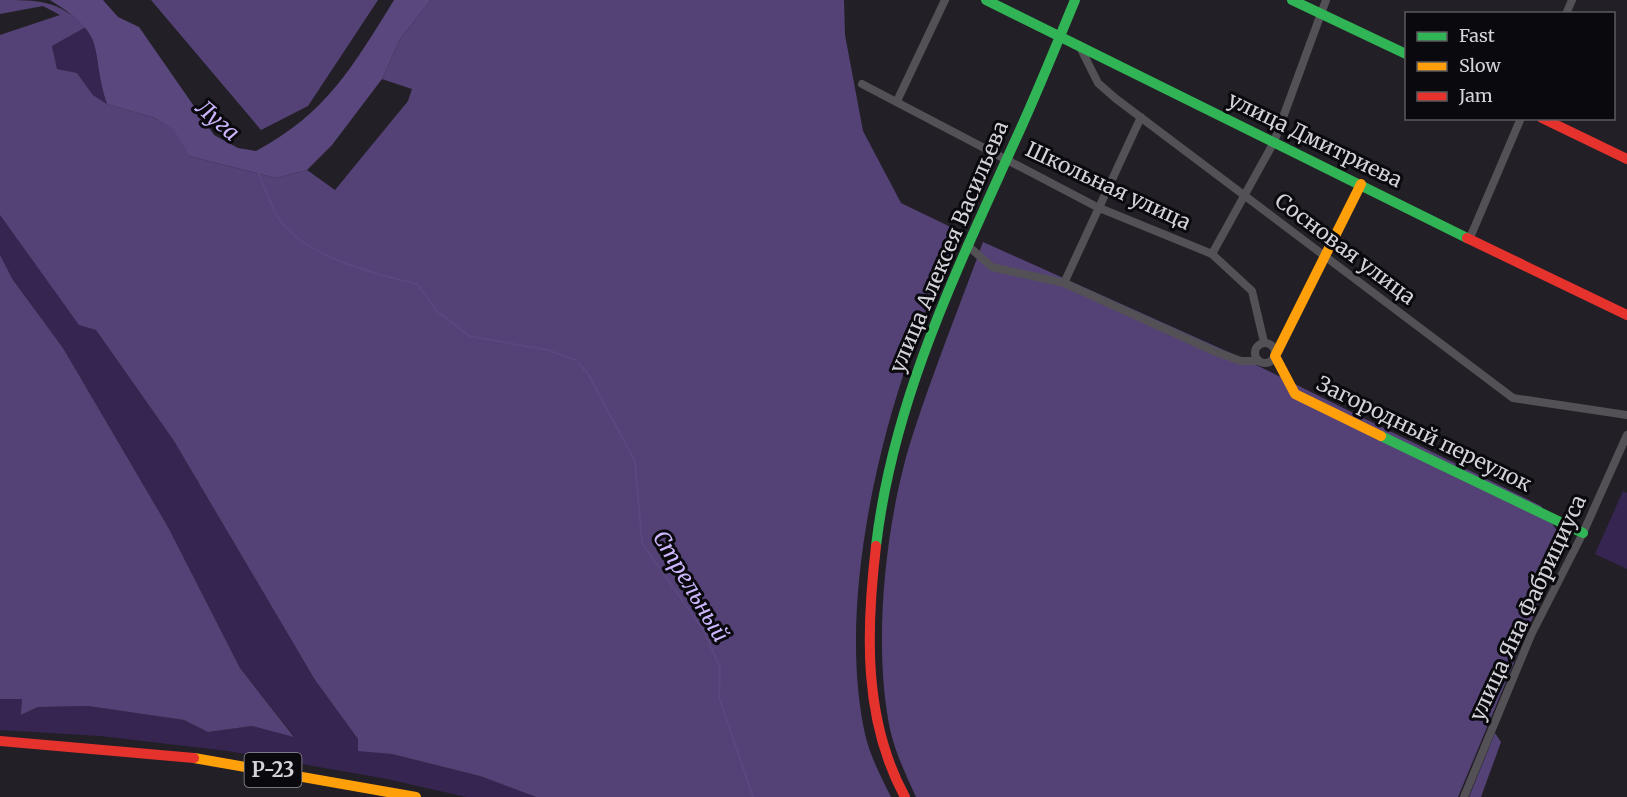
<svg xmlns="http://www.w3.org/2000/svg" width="1627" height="797" font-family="Merriweather,serif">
	<rect width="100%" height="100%" fill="#222026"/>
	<path fill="#362551" d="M 86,27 C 101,51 98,78 107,104 L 93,95 L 77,73 L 57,69 L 52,46 Z
		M 0,215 L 79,324 L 96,330 L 174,441 L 315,680 L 358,739 L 358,750 L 392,754 L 480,776 L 536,797 L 466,797 L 387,779 L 228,751 L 100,736 L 0,730 L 0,699 L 22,699 L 22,715 L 38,707 L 88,706 L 184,720 L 208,732 L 252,726 L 294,736 L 240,668 L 168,527 L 63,348 L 13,280 L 0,255 Z
		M 1623,491 L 1627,493 L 1627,569 L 1595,554 Z"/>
	<path fill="#544276" d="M 0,0 C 39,0 58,0 86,27 L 52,46 L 57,69 L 77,73 L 93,95 L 107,104 L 155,118 L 175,130 L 189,156 L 276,178 L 307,170 L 335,190 L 408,101 L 412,89 L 382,79 L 400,39 L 431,0 L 844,0 L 845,35 L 863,131 L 901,203 L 963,233 C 945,274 924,315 909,358 C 871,467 840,620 865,734 C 870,756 881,777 891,797 L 536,797 L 480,776 L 392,754 L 358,751 L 358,739 L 315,680 L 174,441 L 96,330 L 79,325 L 0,215 L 0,35 L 60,15 L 43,6 L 0,14 Z
		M 151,0 L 378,0 L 308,106 L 261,130 Z
		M 983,242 L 1244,359 L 1541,506 L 1564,542 L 1458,797 L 916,797 C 906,775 895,752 890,729 C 872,642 886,515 914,431 C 935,367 960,305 983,242 Z
		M 0,255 L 13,280 L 63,348 L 168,527 L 240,668 L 294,737 L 252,726 L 208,732 L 184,720 L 88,706 L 38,707 L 21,715 L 22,699 L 0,699 Z
		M 1495,733 L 1501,742 L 1481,797 L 1469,797 Z"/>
	<path fill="#5a477d" d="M 50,0 L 103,0 L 118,17 L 139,27 L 214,135 L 238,148 L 256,151 C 327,113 353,66 394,0 L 431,0 L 400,39 L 382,79 L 332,145 L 307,170 L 276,178 L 189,156 L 174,130 L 155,118 L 107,104 C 89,47 110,37 50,0 Z"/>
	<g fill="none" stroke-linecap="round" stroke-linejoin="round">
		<path stroke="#5a477d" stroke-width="2" d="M 258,172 C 265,187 270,205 279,219 C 305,257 375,274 417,284 L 437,311 L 469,336 L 548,350 L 575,360
			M 579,364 L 588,374 L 635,461 L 642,543 L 704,631 L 720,668 L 719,697 L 753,797"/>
		<path stroke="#535155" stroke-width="8" d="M 1566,14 L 1572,0
			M 1079,45 L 1098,83 L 1115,98 L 1513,398 L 1627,415
			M 862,84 L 1097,207 L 1212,254 L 1252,291 L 1264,342
			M 897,101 L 945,0
			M 1469,240 L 1521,118
			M 967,245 L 992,267 L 1064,283 L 1216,352 L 1241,361 L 1258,361
			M 1212,254 L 1274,142 L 1326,0
			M 1064,283 L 1141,117
			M1255 353a10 10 0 1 1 20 0a10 10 0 1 1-20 0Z
			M 1464,797 L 1531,635 L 1583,533 L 1627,435"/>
		<path stroke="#30b455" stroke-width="10" d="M 986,0 L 1467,238
			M 1292,0 L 1406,54
			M 1381,436 L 1583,533
			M 876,546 C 893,401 955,274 1014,143 C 1036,96 1055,48 1075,0"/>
		<path stroke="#ff9f0a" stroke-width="10" d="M 1361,184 L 1275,356 L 1295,394 L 1381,436
			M 194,758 L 416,797"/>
		<path stroke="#e5322d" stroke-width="10" d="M 1542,118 L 1627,159
			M 1467,238 L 1627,315
			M 876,546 C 866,631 863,720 905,797
			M 0,741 L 194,758"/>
	</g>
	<g text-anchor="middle" stroke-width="6" stroke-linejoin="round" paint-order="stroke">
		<rect fill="#0a090d" stroke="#98969c" stroke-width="1.5" x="244.5" y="753" width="57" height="34" rx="4.5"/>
		<g font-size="20" font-weight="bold" fill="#d5d3da">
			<text x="273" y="777">Р-23</text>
		</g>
		<g font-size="21" fill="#d5d3da" stroke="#0a090d">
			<text transform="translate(1315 140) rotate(26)" y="7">улица Дмитриева</text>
			<text transform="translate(1108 186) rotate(25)" y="7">Школьная улица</text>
			<text transform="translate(949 247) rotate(-67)" y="7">улица Алексея Васильева</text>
			<text transform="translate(1345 249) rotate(37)" y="7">Сосновая улица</text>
			<text transform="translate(1424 434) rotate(26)" y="7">Загородный переулок</text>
			<text transform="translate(1528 608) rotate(-65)" y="7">улица Яна Фабрициуса</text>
		</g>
		<g font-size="22" font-style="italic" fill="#ccb6fd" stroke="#0a090d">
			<text transform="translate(218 120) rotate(41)" y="8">Луга</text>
			<text transform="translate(691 586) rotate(59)" y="8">Стрельный</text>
		</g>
	</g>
	<rect x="1405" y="12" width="210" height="108" fill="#0a090d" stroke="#5b5a5f" stroke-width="1.5"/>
	<rect x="1417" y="32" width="30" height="9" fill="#30b455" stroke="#5b5a5f" stroke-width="1.5"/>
	<text x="1459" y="42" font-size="18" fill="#d5d3da">Fast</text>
	<rect x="1417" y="62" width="30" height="9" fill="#ff9f0a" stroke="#5b5a5f" stroke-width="1.5"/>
	<text x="1459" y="72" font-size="18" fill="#d5d3da">Slow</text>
	<rect x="1417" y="92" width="30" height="9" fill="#e5322d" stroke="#5b5a5f" stroke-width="1.5"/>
	<text x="1459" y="102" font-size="18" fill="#d5d3da">Jam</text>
</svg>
